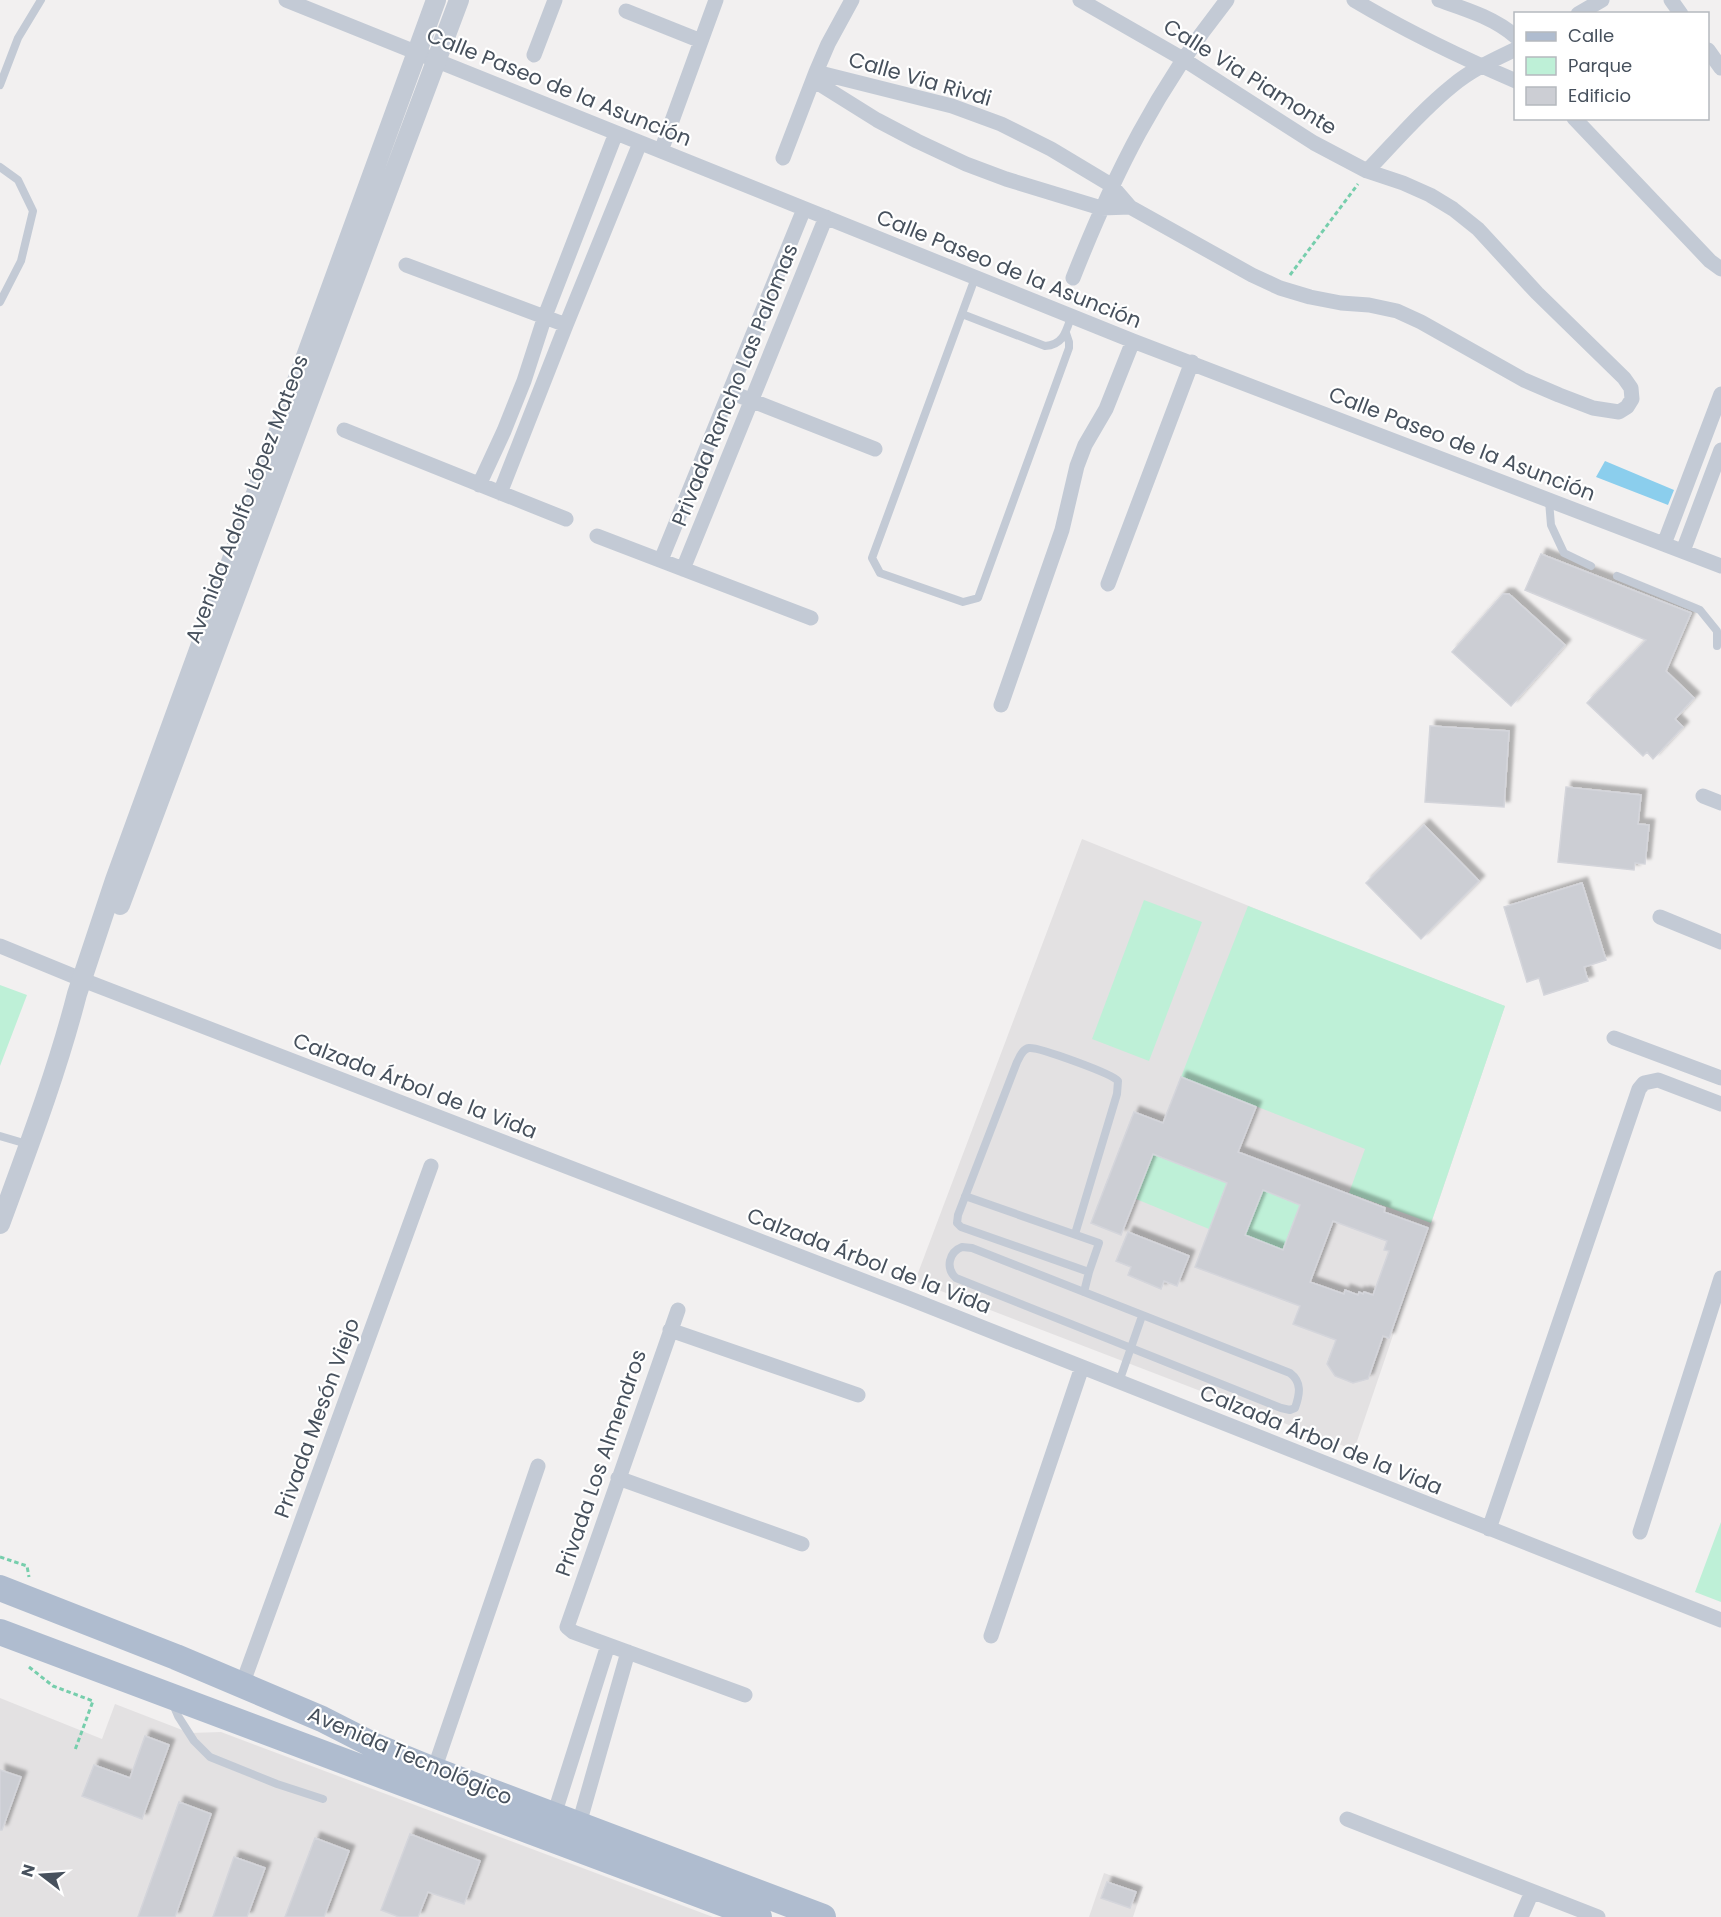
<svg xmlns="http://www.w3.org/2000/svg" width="1721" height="1917" viewBox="0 0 1721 1917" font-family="Poppins,sans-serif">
<defs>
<filter id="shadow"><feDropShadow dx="5.5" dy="-5.5" stdDeviation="1.5" flood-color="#0004"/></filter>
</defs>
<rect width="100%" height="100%" fill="#f2f0f0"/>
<!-- education -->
<path fill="#e3e1e2" d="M1082,839L1331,939L1505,1006L1354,1450L915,1281Z
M0,1698L102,1739L115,1704L190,1733L221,1732L713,1917H0Z
M1104,1873L1143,1887L1133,1917H1089Z"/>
<!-- green -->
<path fill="#bef0d7" d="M1144,900L1202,922L1149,1061L1092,1039Z
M1248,906L1505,1006L1431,1223L1349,1193L1365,1149L1181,1077Z
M0,985L27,995L0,1066Z
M1153,1154L1227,1183L1209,1229L1136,1199Z
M1263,1190L1300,1205L1283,1250L1245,1235Z
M1721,1522V1602L1695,1592Z"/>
<!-- water -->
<path fill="#8bceed" d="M1605,461L1674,490L1668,505L1596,477Z"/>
<!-- building -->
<path fill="#ccced4" stroke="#d4d5db" stroke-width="1.5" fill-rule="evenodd" filter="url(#shadow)" d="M1541,554L1691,613L1666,671L1694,698L1675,719L1683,727L1653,759L1647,752L1643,756L1587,703L1646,640L1525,590Z
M1503,594H1509L1565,645L1511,706L1452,652Z
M1430,726L1509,731L1504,807L1425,802Z
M1566,787L1641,795L1638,824L1649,825L1645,864L1635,863L1634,870L1558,862Z
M1424,825L1479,881L1421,939L1366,883Z
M1582,883L1606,960L1584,967L1588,981L1544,995L1539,978L1527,982L1504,907Z
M1181,1077L1256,1107L1238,1152L1385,1208L1384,1212L1428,1228L1389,1338L1383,1336L1368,1379L1353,1383L1335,1376L1327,1364L1336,1340L1293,1324L1300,1306L1195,1267L1227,1183L1153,1154L1121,1235L1091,1223L1134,1112L1163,1123ZM1263,1190L1300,1205L1283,1250L1245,1235ZM1333,1221L1387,1241L1384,1250L1389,1251L1373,1295L1364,1292L1363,1294L1359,1292L1358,1295L1345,1290L1344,1294L1310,1282Z
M1128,1232L1189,1256L1177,1286L1164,1281L1161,1289L1128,1275L1131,1267L1116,1261Z
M145,1736L169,1745L142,1819L82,1796L94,1765L130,1778Z
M0,1770L21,1777L2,1830H0Z
M179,1802L211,1814L187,1883L175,1917H138Z
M410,1834L480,1861L464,1904L428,1892L418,1917H399L381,1910Z
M315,1838L349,1851L324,1917H285Z
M234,1857L265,1868L247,1917H213Z
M1107,1882L1136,1892L1130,1908L1101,1898Z"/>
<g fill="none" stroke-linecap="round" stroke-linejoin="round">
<!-- path -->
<path stroke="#76ceac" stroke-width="3" stroke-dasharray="4.5 3" stroke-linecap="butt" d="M1290,275L1358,184
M0,1557L27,1566L29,1577
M29,1667L53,1686L93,1701L75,1750"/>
<!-- service -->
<path stroke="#c3cad5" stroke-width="8" d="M0,85L18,38L41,0
M0,167L18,180L33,211L21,261L0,302
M975,278L872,558L880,573L963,602L978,598L1069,348V342L1066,333
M962,314L1045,346C1063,345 1066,332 1071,317
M1549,501L1551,525L1564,553L1591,566
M1617,576L1700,610L1717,631V646
M0,1136L27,1144
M965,1196L1099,1243L1089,1272
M1075,1234L1117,1094L1118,1081C1113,1074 1039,1047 1029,1048C1022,1049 1020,1057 1017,1062L958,1215L957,1223L961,1227L1089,1272L1084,1292
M962,1247L972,1248L1290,1373C1302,1382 1300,1394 1295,1408L1290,1410L1281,1408L956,1278C945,1268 949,1252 962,1247Z
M1119,1382L1142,1316
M172,1702L178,1716L194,1741L210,1757L277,1784L323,1799"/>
<!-- minor -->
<path stroke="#c3cad5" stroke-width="15" d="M286,0L1133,341L1721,566
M1354,0C1406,31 1460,57 1516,81
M1439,0C1465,9 1495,18 1516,37
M1671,0L1681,14
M626,11L701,41
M1578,14L1602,0
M1708,50L1721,68
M534,55L555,0
M816,72L952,106L1001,124L1051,149L1111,185L1130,207L1252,275L1280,288L1310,297L1341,303L1369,305L1397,311L1421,322L1524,380L1559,395L1593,408L1619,412L1627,407L1632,399L1631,388L1624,378L1537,293L1478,229L1453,209L1430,195L1403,183L1367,171L1314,143L1183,59L1080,0
M813,80L877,120L917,141L966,164L1006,179L1101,208L1130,207
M1574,118L1710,261L1721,269
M661,151L716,0
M783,158L816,72L828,44L852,0
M1367,171C1395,142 1421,111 1452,86C1471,70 1493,60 1516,49
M406,265L566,325
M1073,278C1114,174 1157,88 1227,0
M730,392L875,449
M344,430L566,519
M479,485L504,431L524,381L545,316L616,133
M500,493L566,325L640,143
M597,536L811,618
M1664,544L1721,394
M1683,551L1721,450
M661,560L804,209
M683,569L826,217
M1108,584L1192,362
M1001,705L1062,530L1077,466L1085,445L1106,409L1133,341
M1703,796L1721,803
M1660,917L1721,942
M0,946L88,982L908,1298L1721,1620
M1614,1038L1721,1078
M678,1310L567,1627L573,1632L745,1695
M670,1330L858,1395
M618,1478L802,1544
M1489,1529L1639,1089L1644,1083L1658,1080L1721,1104
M1640,1532L1721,1278
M991,1636L1082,1367
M242,1685L431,1166
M434,1770L538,1466
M554,1815L608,1645
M1347,1819L1598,1917
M579,1824L628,1652
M1521,1917L1532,1892"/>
<!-- tertiary -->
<path stroke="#c3cad5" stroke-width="20" d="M120,905L459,0
M0,1224C28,1148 57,1072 77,994L115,880L436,0"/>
<!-- primary -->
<path stroke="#afbccf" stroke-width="26" d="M0,1588L176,1657L322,1719L375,1746L434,1770L823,1917
M0,1632L759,1917"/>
</g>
<g text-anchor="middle" stroke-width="4.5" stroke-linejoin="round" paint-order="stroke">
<!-- street labels -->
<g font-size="21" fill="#47515d" stroke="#fff">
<text transform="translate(1250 77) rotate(32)" y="7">Calle Via Piamonte</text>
<text transform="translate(920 79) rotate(16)" y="7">Calle Via Rivdi</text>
<text transform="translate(559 87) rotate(22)" y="7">Calle Paseo de la Asunción</text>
<text transform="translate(1009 269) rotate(22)" y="7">Calle Paseo de la Asunción</text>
<text transform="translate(735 385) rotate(-68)" y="7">Privada Rancho Las Palomas</text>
<text transform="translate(1462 444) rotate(21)" y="7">Calle Paseo de la Asunción</text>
<text transform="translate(247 499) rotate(-69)" y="7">Avenida Adolfo López Mateos</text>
<text transform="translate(415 1086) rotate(21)" y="7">Calzada Árbol de la Vida</text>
<text transform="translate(869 1261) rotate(21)" y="7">Calzada Árbol de la Vida</text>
<text transform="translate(317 1418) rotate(-70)" y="7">Privada Mesón Viejo</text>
<text transform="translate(1321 1440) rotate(22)" y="7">Calzada Árbol de la Vida</text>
<text transform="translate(601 1463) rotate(-71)" y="7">Privada Los Almendros</text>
<text transform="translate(410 1756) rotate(23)" y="7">Avenida Tecnológico</text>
</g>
</g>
<!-- legend -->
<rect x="1514" y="12" width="195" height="108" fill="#ffffff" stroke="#b5b9be" stroke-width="1.5"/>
<rect x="1526" y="32" width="30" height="9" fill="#afbccf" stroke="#b5b9be" stroke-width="1.5"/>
<text x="1568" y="42" font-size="18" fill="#47515d">Calle</text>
<rect x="1526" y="57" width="30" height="18" fill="#bef0d7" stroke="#b5b9be" stroke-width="1.5"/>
<text x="1568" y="72" font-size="18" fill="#47515d">Parque</text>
<rect x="1526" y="87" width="30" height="18" fill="#ccced4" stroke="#b5b9be" stroke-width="1.5"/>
<text x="1568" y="102" font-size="18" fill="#47515d">Edificio</text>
<!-- north arrow -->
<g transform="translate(42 1875) rotate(287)" stroke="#ffffff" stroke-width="4.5" paint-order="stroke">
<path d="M0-4.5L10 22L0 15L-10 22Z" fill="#47515d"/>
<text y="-9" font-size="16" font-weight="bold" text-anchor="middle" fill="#47515d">N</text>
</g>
</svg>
